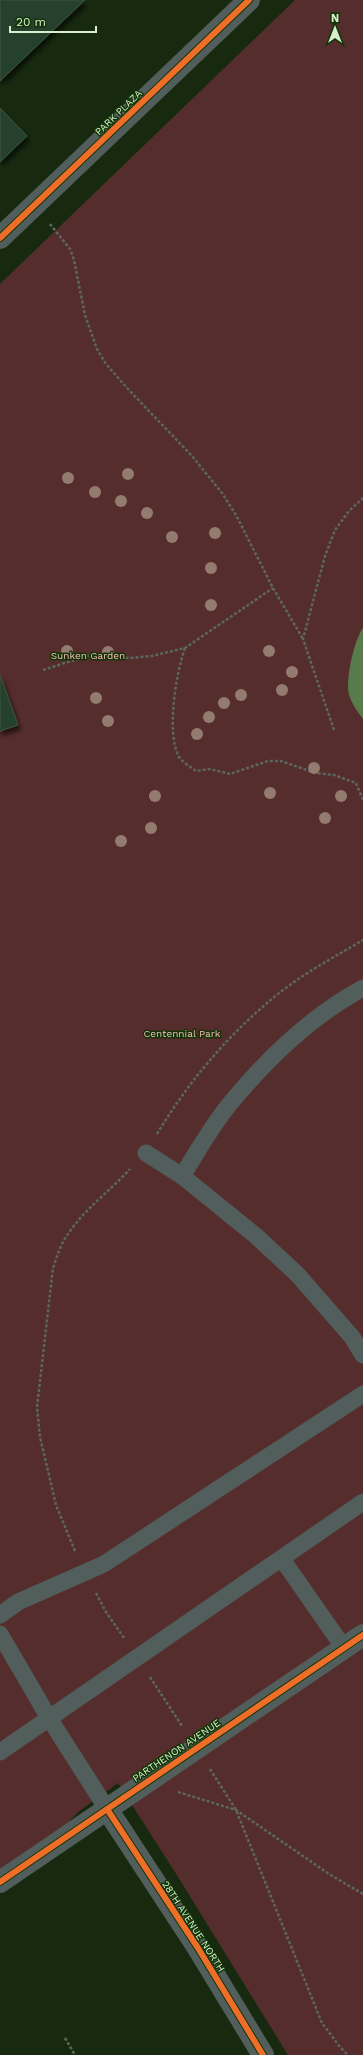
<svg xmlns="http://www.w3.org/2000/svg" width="363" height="2055" viewBox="0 0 363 2055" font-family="'Work Sans',sans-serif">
<defs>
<filter id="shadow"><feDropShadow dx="2.5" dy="4.5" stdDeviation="2" flood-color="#0009"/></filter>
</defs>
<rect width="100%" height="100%" fill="#172a10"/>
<!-- green -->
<path fill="#542d2c" d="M295,0H363V2055H288L178,1877L118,1783L78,1812L69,1822L0,1870V284Z"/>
<!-- water -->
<path fill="#577b4b" d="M363,628V719C357,711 352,704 349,695C345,680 354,640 363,628Z"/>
<!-- building -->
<path fill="#28412e" stroke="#3c5440" filter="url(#shadow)" d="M0,0H85L0,81Z
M0,108L27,136L0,162Z
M0,675L18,725L0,731Z"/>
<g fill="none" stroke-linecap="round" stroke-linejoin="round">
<!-- path -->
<path stroke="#5b675f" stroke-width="2.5" stroke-dasharray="3 2" stroke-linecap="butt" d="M50,224L70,249L74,260L85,315L97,349L106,364L128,389L192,456L222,493L236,515L273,588L303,639
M185,648C176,673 166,733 179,757C182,762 191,767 196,771L210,769L230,774L268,761H281L315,773L334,775L356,783L363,800
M43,670L90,655L130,658L152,656L185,648L273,588
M334,730L303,639L325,556L335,530L349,511L363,498
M157,1134C190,1079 232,1030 283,990C308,971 336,956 363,940
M75,1551L56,1505L40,1437L37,1407L53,1268C57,1257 60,1246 66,1237C83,1210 109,1192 130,1169
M96,1593L106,1612L124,1638
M150,1677L182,1726
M210,1769L236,1810L322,2023L340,2047L348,2055
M178,1792L236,1810L329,1874L363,1894
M65,2038L75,2055"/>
<!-- lane -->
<path stroke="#515e5b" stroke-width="17" d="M146,1153L182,1176L256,1236L297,1274L352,1337L363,1355
M182,1176C198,1151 213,1123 233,1100C269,1057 313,1015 363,988
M282,1559L344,1648
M0,1615L18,1602L104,1564L363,1394
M0,1634L49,1718L107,1809
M0,1752L363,1502"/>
<!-- street -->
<path stroke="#515e5b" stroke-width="22" d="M0,238L249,0
M107,1809L198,1948L263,2055
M0,1882L363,1635"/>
<defs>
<path id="cycleway" d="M0,238L249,0
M107,1809L198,1948L263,2055
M0,1882L363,1635"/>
</defs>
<!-- cycleway casing -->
<use href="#cycleway" stroke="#123406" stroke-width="8"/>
<!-- cycleway -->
<use href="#cycleway" stroke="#ee6e29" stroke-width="6"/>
</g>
<!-- trees -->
<g fill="#947b6f">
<circle cx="128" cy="474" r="6"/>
<circle cx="68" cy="478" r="6"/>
<circle cx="95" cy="492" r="6"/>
<circle cx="121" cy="501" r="6"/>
<circle cx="147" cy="513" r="6"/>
<circle cx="215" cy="533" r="6"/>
<circle cx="172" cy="537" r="6"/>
<circle cx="211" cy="568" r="6"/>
<circle cx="211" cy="605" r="6"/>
<circle cx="67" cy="651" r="6"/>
<circle cx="269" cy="651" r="6"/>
<circle cx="108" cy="652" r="6"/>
<circle cx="292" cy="672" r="6"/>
<circle cx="282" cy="690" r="6"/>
<circle cx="241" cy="695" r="6"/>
<circle cx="96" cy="698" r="6"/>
<circle cx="224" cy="703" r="6"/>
<circle cx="209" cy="717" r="6"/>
<circle cx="108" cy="721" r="6"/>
<circle cx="197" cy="734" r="6"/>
<circle cx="314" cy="768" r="6"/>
<circle cx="270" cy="793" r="6"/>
<circle cx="155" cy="796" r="6"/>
<circle cx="341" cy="796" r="6"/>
<circle cx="325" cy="818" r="6"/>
<circle cx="151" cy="828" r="6"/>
<circle cx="121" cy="841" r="6"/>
</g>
<g text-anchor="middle" stroke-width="3" stroke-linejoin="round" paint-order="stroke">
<!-- street labels -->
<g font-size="10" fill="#d6f0cf" stroke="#123406">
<text transform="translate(118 112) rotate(-44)" y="4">PARK PLAZA</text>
<text transform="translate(176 1750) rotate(-34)" y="4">PARTHENON AVENUE</text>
<text transform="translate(194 1926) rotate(57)" y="4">28TH AVENUE NORTH</text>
</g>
<!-- park labels -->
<g font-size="10" fill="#fabebd" stroke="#123406">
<text x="88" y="659">Sunken Garden</text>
<text x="182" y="1037">Centennial Park</text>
</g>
</g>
<!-- north arrow -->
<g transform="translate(335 28)" stroke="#123406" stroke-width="3" paint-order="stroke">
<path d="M0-3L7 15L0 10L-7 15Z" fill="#d6f0cf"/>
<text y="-6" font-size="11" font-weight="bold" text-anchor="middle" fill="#d6f0cf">N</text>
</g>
<!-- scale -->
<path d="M10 26v6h86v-6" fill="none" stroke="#d6f0cf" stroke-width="2"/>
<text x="16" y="26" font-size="12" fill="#d6f0cf" stroke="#123406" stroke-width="3" paint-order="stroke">20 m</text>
</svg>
